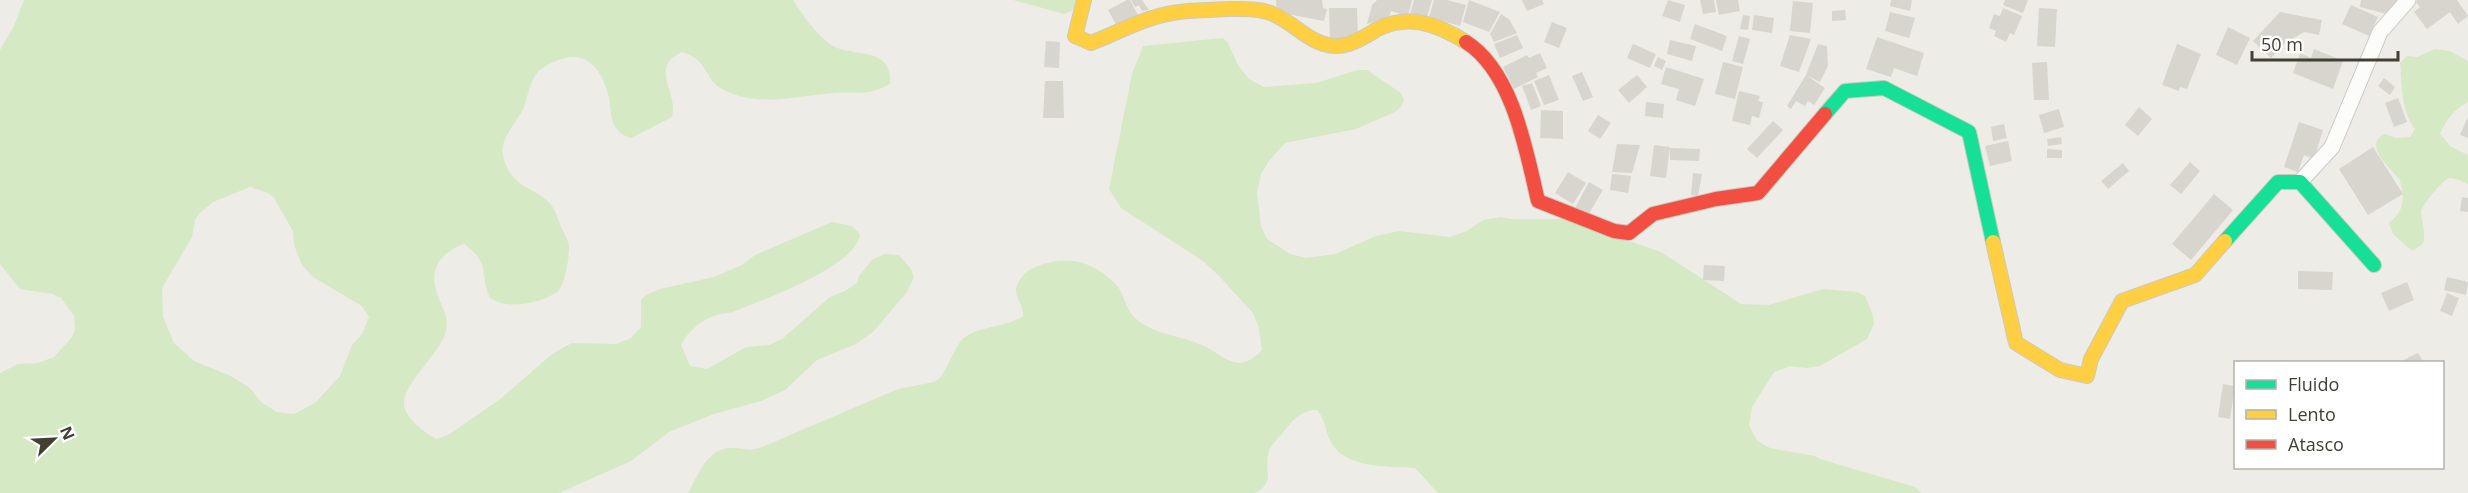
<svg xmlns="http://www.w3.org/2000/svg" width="2468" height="493" viewBox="0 0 2468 493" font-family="'Open Sans',sans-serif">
<rect width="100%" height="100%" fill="#eeece6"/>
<!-- green -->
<path fill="#d5e9c5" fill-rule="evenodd" d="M24,0H793C804,17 814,32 830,44C851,59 893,44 890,84C866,97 860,91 836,93C797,95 759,109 722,89C704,79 708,59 682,52C648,67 679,93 672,117L631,138C625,136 620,134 616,128C610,120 611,107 609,98C605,80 594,56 573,57C563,57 543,65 537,73C529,84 528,96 524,107C518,121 498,141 503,156C512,191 535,185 552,206C556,212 559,221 561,227C564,233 569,241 569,248C569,258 565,285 558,291C542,304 506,310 490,298C479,273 491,263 464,244C444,251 429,266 436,290C440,306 451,316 445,334C438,355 406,381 404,402C403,417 424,432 436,439L448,435L499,400L551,355L564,347L572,343L616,344L631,338L641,327V300L646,295L660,289L714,277L742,265L755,255L832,222L852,226L860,234C857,266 767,298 738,310C732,313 726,313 720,314C704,318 688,330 681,345L690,366L707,369L746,347L769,345L782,339L830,297L845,291L857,283L859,276L873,259L885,254L899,255L911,269L914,277L907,292L873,332L856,344L817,360L785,390L761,401L714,414L669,432L631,461L559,493H0V373L18,364L38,363L54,357L72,337L75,330L74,316L61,298L52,294L20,289L0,264V50L14,26ZM250,187L268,193L274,198L293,231L294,245L302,265L313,277L362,306L369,317L362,334L352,345L340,376L315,403L294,414L277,412L261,402L250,388L231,376L194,361L174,343L163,317L162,288L192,237L195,220L200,213L213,202Z
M1013,0H1081L1071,11L1064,14Z
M1223,38L1228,43L1238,65L1249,79L1264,87L1316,83L1358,70H1367L1401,93L1404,100L1401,107L1395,112L1356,129L1285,143L1269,161L1261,174L1257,192L1261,226L1267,239L1290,254L1306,258L1335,254L1376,236L1399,231L1450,237L1467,231L1483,220L1501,217L1511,219H1565L1661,252L1741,304L1769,305L1823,289L1857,292L1865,296L1873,316L1874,324L1867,339L1820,366L1806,368L1790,366L1774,372L1752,407L1749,425L1756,439L1762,444L1770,448L1815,456L1820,459L1915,487L1921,493H1438L1415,468C1390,466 1347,469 1332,444C1325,433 1326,420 1317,410C1299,410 1291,423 1280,436C1276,441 1271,445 1269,451C1263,470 1277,481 1255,493H688C698,475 708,446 733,448C746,448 748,452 762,447L898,389L934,382L940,378C948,368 956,343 965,337C983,325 1006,328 1023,316C1024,305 1016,300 1016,290C1016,282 1025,272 1031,269C1056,257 1082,257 1104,274C1110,279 1116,283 1120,290C1125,299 1127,311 1135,318C1155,336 1183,335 1206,347C1217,352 1226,362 1239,363C1247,363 1257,356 1262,350L1259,328L1253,313L1219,276L1203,261L1121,208L1109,189L1132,74L1143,46Z
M2435,49L2450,51L2468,61V102C2454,109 2446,120 2440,134L2450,146L2468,155V184C2463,182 2455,178 2450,178C2444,178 2421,206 2421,212C2422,225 2426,229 2423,244L2412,251L2393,234L2389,223C2402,212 2405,203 2401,186C2401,184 2400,180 2398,178C2390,168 2362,144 2385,134L2396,138L2410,137L2415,129C2401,111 2402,84 2400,63L2407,56L2417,57Z"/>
<!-- building -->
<path fill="#d7d5ce" d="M1127,0H1130L1140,19L1119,30L1108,10Z
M1131,0H1142L1149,10L1142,11L1139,5L1135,7Z
M1276,0H1322L1323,8L1327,9L1324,21L1277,12Z
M1377,0H1412L1408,16L1391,11L1389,18L1367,24L1372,5Z
M1414,0H1432L1427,17L1410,14Z
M1434,0H1447L1466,5L1460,26L1429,17Z
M1469,0L1500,12L1489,32L1463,22Z
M1522,0H1542L1544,4L1527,11Z
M1668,0L1685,5L1680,22L1662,16Z
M1700,0H1714L1716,12L1703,14Z
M1716,0H1738L1740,11L1719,15Z
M1891,0H1912L1910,11L1890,6Z
M2005,0H2028L2023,13L2003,5Z
M2361,0H2400L2391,15L2360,7Z
M2418,0H2457L2468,16L2458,24L2450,12L2427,29L2414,12L2420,7L2416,2Z
M1793,1L1813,3L1810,33L1790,31Z
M2351,5L2378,17L2369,36L2342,24Z
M1329,8H1357L1358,38L1330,39Z
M2003,8L2022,16L2014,35L2010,33L2006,42L1994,36L1996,31L1989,28L1994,14L2000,16Z
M2039,8L2057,9L2055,47L2037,46Z
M1845,10L1846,20L1832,21V11Z
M1890,12L1915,18L1909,38L1885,31Z
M2280,12L2322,20L2319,35L2304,32L2285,43L2271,58L2253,41Z
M1501,14L1509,19L1517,33L1494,42L1490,34Z
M1743,15L1750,16L1748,30L1740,29Z
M1754,15L1774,18L1772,33L1752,30Z
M1552,22L1567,28L1559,48L1544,42Z
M1695,24L1727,36L1722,51L1690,39Z
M2228,27L2250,38L2237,65L2216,55Z
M1517,35L1523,48L1500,58L1494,44Z
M1790,35L1811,39L1799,72L1780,66Z
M1739,36L1750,39L1743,64L1732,61Z
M1877,37L1924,53L1917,76L1894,68L1891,77L1866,69Z
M1670,40L1696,46L1692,61L1667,54Z
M1046,41L1060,42L1059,68L1044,67Z
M1633,44L1656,54L1650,68L1627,58Z
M1818,44L1827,46L1828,66L1820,82L1806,75Z
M2177,44L2201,54L2187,89L2180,87L2179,91L2162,85Z
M2314,49L2343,61L2333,89L2293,73L2300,53L2311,58Z
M1540,53L1547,68L1536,73L1538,77L1514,89L1503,67L1527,55L1529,58Z
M1658,57L1666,61L1662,70L1654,66Z
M1723,62L1743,67L1735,99L1715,94Z
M2047,62L2049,100H2034L2032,63Z
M1666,67L1704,79L1695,106L1676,100L1679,89L1661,84Z
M1582,72L1593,97L1583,101L1572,76Z
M1549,75L1559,100L1544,105L1534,81Z
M1637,75L1647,87L1629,103L1618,90Z
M1806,75L1825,88L1814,105L1808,101L1805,106L1796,101L1791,109L1787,106Z
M2384,78L2395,87L2390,95L2378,86Z
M1045,81H1063L1064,118H1043Z
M1532,83L1541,106L1531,110L1522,86Z
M1739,91L1760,96L1758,101L1763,102L1759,118L1752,116L1750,125L1732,121Z
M2398,98L2407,122L2394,127L2385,103Z
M1646,102L1664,104L1663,118L1645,116Z
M2139,107L2152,119L2138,136L2125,125Z
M2059,109L2064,127L2044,133L2039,115Z
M1541,110L1563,111V139L1540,138Z
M1598,115L1611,123L1600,139L1588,131Z
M2468,117V138L2460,135Z
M1773,121L1783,130L1757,158L1747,149Z
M2299,122L2323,130L2314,159L2304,155L2298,172L2284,167Z
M2004,124L2007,138L1993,141L1991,127Z
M2061,137L2062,144L2048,146L2047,139Z
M2008,141L2012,161L1990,166L1985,146Z
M1617,144L1640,145L1632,173L1612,172Z
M1654,145L1670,147L1666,178L1650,176Z
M2373,147L2403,194L2368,215L2339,169Z
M1670,148L1700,149L1699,161L1670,160Z
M2047,149L2062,150V158H2047Z
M2190,162L2200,171L2181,194L2170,185Z
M2123,163L2129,171L2108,189L2101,181Z
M1568,172L1586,183L1573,204L1555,193Z
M1693,173L1702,174L1698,196L1691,195Z
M1612,174L1631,176L1628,193L1610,190Z
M1589,182L1603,190L1588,215L1575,208Z
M2214,194L2233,210L2191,260L2172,244Z
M2462,197L2468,198V212L2460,211Z
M1704,265L1725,266L1724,281L1703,280Z
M2298,271L2333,272L2332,290L2298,289Z
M2447,277L2468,282L2466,295L2444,290Z
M2407,282L2414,300L2389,311L2381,293Z
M2447,293L2459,298L2452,316L2440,311Z
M2418,353L2423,362H2399Z
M2223,384L2235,386L2230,419L2218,417Z"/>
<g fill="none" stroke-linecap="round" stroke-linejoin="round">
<defs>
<path id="street" d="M2300,182L2332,147L2380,32L2408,0"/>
<path id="fast" d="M1825,114L1845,91L1884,88L1969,132L1993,242
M2225,241L2278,182H2300L2374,265"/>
<path id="slow" d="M1084,0L1075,36L1091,43C1114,34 1136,22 1159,16C1181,10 1205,10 1228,9C1242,9 1259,8 1273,14C1295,23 1312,47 1338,46C1352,45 1364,37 1376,30C1408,13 1437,24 1466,42
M1993,242L2016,343L2060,370L2087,376L2091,359L2122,301L2195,275L2225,241"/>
<path id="jam" d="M1466,42C1513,72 1526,150 1538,201L1614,231L1629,233L1653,214L1716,199L1758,193L1825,114"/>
</defs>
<!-- street casing -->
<use href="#street" stroke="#cccac3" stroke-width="17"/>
<!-- fast casing -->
<use href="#fast" stroke="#cdcabd" stroke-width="16"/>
<!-- slow casing -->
<use href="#slow" stroke="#cdcabd" stroke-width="16"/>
<!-- jam casing -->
<use href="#jam" stroke="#cdcabd" stroke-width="16"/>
<!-- street -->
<use href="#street" stroke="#fcfcfb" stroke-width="15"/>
<!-- fast -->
<use href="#fast" stroke="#16e098" stroke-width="14"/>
<!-- slow -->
<use href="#slow" stroke="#ffcf43" stroke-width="14"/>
<!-- jam -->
<use href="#jam" stroke="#f24e42" stroke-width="14"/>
</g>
<!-- legend -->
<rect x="2234" y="361" width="210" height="108" fill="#ffffff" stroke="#b3b2ad" stroke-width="1.5"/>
<rect x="2246" y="380" width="30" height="9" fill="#16e098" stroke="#b3b2ad" stroke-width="1.5"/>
<text x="2288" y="391" font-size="18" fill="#423f33">Fluido</text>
<rect x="2246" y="410" width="30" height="9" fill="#ffcf43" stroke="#b3b2ad" stroke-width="1.5"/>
<text x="2288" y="421" font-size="18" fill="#423f33">Lento</text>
<rect x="2246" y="440" width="30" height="9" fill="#f24e42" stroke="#b3b2ad" stroke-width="1.5"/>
<text x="2288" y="451" font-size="18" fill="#423f33">Atasco</text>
<!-- north arrow -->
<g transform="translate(54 439) rotate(66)" stroke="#ffffff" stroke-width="4.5" paint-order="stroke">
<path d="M0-4.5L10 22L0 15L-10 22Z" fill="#423f33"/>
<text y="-9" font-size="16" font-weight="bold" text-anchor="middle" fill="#423f33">N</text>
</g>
<!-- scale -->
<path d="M2252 51v9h146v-9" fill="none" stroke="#423f33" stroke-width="3"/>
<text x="2261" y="51" font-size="18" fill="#423f33" stroke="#ffffff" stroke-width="4.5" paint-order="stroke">50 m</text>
</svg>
